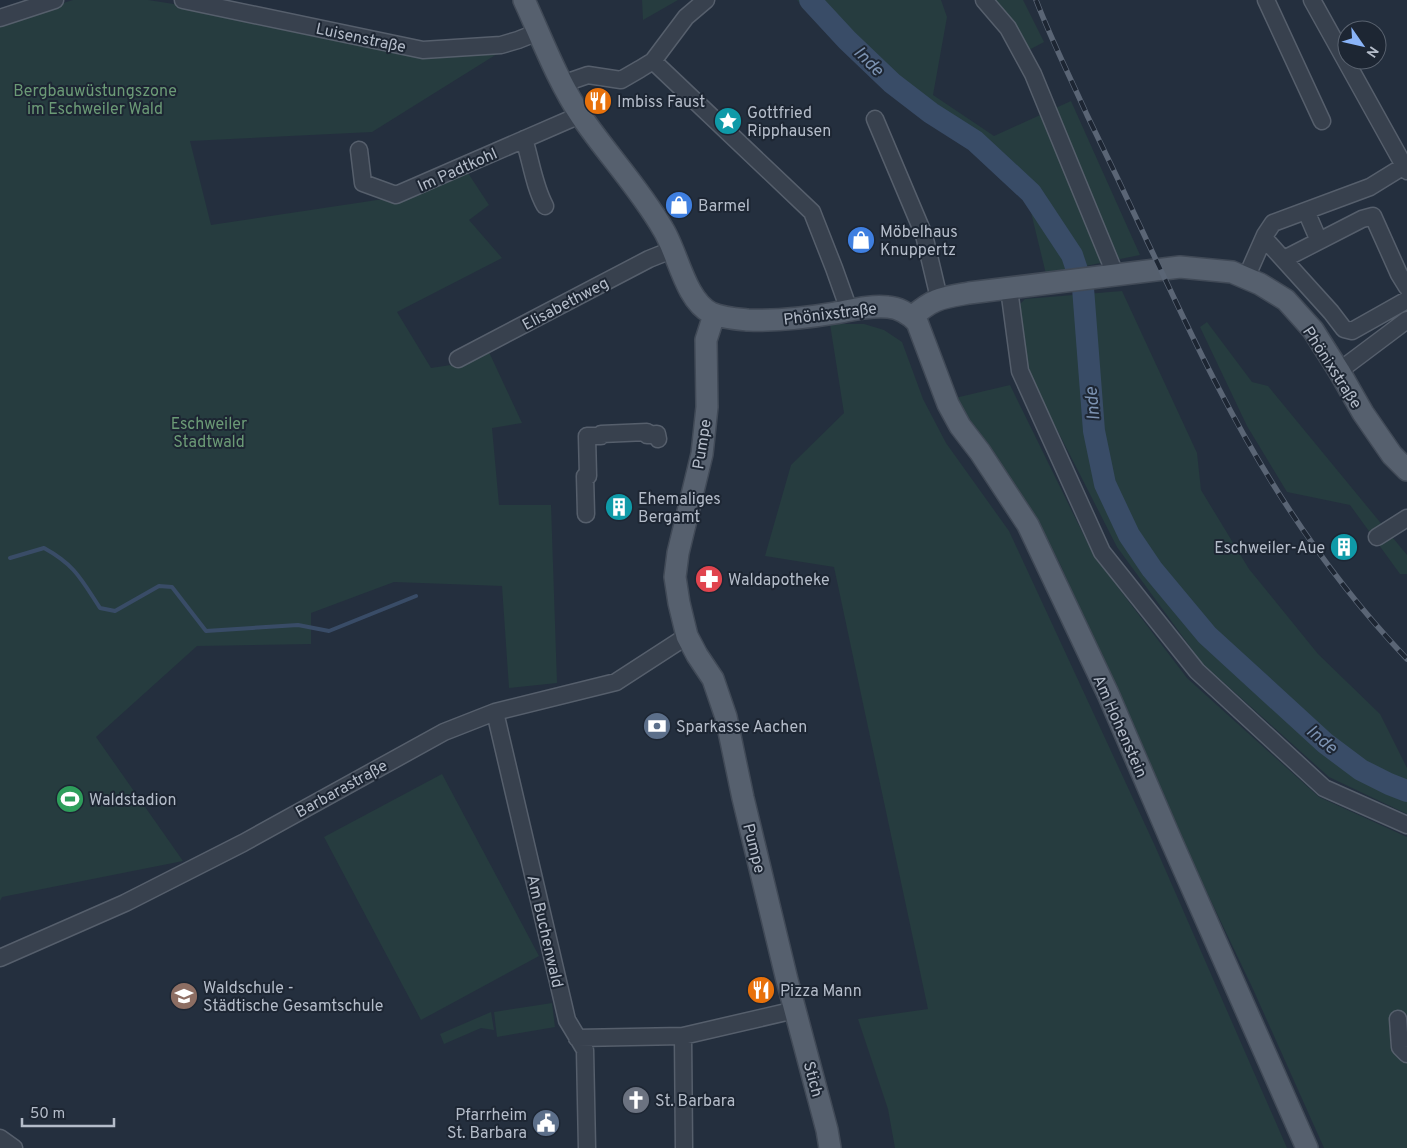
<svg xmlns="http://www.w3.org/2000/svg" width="1407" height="1148" viewBox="0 0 1407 1148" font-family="Overpass,sans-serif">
<rect width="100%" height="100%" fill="#242f3e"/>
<!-- green -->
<path fill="#263c3f" d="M73,0H148L206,9L353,42L505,49L372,132L190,141L211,225L397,197L466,170L489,205L469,220L502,258L397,312L431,368L464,363L488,350L522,423L492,428L499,505H551L557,683L509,688L502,586L394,582L311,613V644L197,646L96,737L183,861L2,897L0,901V23Z
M642,0H678L643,20Z
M797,0H941L947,17L933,95L994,136L1071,101L1140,255L1046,274L1027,196L974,148L887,89L840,47Z
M994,0H1023L1044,42L1027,51Z
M1122,291L1197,453L1201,490L1249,569L1318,654L1380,714L1407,768V814L1329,777L1202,663L1117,547L1027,371L1018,306L1025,299Z
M1207,322L1252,382L1268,386L1407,555V574H1400L1350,505L1287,492L1247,426L1200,327Z
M830,324H864L884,330L902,342L923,399L946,443L1009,531L1155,846L1287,1148H895L888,1109L858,1019L928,1009L834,567L765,556L791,465L844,413Z
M1010,385L1094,556L1187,678L1319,797L1407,837V1148H1324L1253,989L1179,834L1117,698L1061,566L1036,518L968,423L955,398Z
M442,774L539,956L421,1020L324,837Z
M552,1003L555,1027L497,1037L494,1012Z
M491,1012L494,1030L481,1028L444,1044L440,1034Z"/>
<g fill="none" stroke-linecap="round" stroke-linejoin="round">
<!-- stream -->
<path stroke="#394c67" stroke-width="4" d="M10,558L44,548C75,565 81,579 100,608L115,611L159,586L172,587L206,631L298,625L329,631L416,596"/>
<!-- river -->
<path stroke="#394c67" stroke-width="22" d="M810,0L847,40L892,83L931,113L975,141L1031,193L1072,255L1083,288L1094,431L1105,484L1129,535L1152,569L1207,635L1325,743L1361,770L1389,784L1407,791"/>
<defs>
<path id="minor" d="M183,0L423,50L501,45L518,40L538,32
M984,0L1008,28L1033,74L1116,276
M1266,0L1322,121
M1312,0L1407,171
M0,18L55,0
M653,61L812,212L834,268L849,310
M562,84L588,75L621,80L640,69L653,61L686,17L706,0
M875,119L924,235L939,298
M524,139C531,161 534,186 545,206
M359,150L363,183L396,195L580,115
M1306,211L1319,241
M1264,238L1331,312L1344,329L1352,331L1407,300
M1284,259L1362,219L1373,216L1399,274L1407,287
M1246,278L1265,235L1273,223L1370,187L1404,166
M1009,289L1020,371L1102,552L1197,671L1324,788L1407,825
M458,359L649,259L674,249
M1339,371L1407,320
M586,514L585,476H588L587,436H601V434L647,432V435L657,434L658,439
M1377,537L1407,518
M495,712L567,1020L585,1050L587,1148
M0,958L125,903L243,843L444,732L495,712L616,682L687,636
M1398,1019L1400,1047L1407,1054
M683,1036L684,1148
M577,1038L683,1036L795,1010
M0,1138L14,1148"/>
<path id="major" d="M524,0C542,39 557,80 581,116C607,154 640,189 663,229C678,253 685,300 711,313C722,318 737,319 748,320C778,321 806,318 835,313C852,310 870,305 888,307C900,308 909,314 917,322L948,404L960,426L980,452L1028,525L1108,694L1170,838L1307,1148
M714,315L706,340L707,407L702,454L678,553L675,577L679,603L687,636L697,655L713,679L726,717L743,798L787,980L827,1130L830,1148
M912,317C934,298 941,298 969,293L1180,267L1232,272L1260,284L1286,300L1313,330L1339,371L1363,413L1392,455L1407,470"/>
</defs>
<!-- minor casing -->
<use href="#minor" stroke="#565f6c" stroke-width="19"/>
<!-- major casing -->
<use href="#major" stroke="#414a57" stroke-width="24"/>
<!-- minor -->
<use href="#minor" stroke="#38414e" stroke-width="16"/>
<!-- major -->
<use href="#major" stroke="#56606e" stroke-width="21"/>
<defs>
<path id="rail" d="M1036,0C1051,39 1070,77 1087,115C1108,158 1128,200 1148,243C1171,291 1193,340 1218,387C1269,486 1330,578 1407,659"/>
</defs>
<!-- rail casing -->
<use href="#rail" stroke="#5a6575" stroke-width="5.5"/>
<!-- rail -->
<use href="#rail" stroke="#1d2633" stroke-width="4" stroke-dasharray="11" stroke-linecap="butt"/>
</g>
<!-- icons -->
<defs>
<symbol id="restaurant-disc" viewBox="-11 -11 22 22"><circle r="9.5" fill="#e8710a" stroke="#1d2633"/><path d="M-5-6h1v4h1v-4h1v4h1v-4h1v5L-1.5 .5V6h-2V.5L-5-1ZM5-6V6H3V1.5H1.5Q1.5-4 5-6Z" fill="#fff"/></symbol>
<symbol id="sight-disc" viewBox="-11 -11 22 22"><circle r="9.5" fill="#0f9aa8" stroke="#1d2633"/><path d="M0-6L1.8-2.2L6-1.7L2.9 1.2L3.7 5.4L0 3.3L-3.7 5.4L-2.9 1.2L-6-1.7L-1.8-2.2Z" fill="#fff"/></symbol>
<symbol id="shop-disc" viewBox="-11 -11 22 22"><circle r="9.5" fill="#3f7fe0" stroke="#1d2633"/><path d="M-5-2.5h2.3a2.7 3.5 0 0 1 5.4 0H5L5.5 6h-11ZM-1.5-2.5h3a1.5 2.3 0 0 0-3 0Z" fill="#fff"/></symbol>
<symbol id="building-disc" viewBox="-11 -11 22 22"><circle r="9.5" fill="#0f9aa8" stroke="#1d2633"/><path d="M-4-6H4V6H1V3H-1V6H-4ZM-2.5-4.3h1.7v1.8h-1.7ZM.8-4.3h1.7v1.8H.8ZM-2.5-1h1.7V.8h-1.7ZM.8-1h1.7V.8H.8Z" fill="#fff"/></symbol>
<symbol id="pharmacy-disc" viewBox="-11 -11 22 22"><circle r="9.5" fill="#e0444e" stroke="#1d2633"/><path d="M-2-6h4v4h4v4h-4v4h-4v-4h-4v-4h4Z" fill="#fff"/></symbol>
<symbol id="bank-disc" viewBox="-11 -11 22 22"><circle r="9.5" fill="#5c6f8a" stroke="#1d2633"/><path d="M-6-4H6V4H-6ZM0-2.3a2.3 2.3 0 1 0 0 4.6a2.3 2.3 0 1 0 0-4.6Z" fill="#fff"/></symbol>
<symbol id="stadium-disc" viewBox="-11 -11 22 22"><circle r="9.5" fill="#2e9e5b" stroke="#1d2633"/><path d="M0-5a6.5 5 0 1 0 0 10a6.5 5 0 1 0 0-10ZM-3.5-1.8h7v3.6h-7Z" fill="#fff"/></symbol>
<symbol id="school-disc" viewBox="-11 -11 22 22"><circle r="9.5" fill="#8d6e63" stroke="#1d2633"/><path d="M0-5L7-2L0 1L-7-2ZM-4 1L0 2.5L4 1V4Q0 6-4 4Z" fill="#fff"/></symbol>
<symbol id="church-disc" viewBox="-11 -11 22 22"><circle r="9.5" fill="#6b7280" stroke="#1d2633"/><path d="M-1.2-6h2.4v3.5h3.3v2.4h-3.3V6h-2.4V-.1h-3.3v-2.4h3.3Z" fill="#fff"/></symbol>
<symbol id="civic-disc" viewBox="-11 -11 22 22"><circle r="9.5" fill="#5c6f8a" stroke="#1d2633"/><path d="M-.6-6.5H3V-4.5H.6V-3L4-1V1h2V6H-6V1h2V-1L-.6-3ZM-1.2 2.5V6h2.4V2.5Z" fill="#fff"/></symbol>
</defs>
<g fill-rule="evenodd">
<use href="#restaurant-disc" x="582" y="85" width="32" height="32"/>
<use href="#sight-disc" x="712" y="105" width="32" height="32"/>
<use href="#shop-disc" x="663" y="189" width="32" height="32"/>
<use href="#shop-disc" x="845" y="224" width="32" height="32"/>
<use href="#building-disc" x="603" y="491" width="32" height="32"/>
<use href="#building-disc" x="1328" y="531" width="32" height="32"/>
<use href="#pharmacy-disc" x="693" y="563" width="32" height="32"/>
<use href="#bank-disc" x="641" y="710" width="32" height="32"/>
<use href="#stadium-disc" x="54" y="783" width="32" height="32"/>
<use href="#restaurant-disc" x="745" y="974" width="32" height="32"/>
<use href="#school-disc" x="168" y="980" width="32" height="32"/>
<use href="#church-disc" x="620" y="1084" width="32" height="32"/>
<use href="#civic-disc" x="530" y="1107" width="32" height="32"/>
</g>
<g text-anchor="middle" stroke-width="4" stroke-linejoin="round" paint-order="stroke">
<!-- street labels -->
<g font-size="16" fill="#b4bcc9" stroke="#1d2633">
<text transform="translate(361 37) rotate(12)" y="6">Luisenstraße</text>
<text transform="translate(457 169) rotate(-24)" y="6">Im Padtkohl</text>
<text transform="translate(565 303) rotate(-28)" y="6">Elisabethweg</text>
<text transform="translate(830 313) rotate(-7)" y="6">Phönixstraße</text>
<text transform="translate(1333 367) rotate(57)" y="6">Phönixstraße</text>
<text transform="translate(701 444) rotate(-81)" y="6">Pumpe</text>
<text transform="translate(1121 726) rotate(66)" y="6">Am Hohenstein</text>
<text transform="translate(341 788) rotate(-29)" y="6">Barbarastraße</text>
<text transform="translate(755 848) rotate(76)" y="6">Pumpe</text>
<text transform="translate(546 931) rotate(77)" y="6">Am Buchenwald</text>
<text transform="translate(814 1079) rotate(75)" y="6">Stich</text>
</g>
<!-- park labels -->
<g font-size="16" fill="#6b9a76" stroke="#1d2633">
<text x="95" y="96">Bergbauwüstungszone<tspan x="95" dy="18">im Eschweiler Wald</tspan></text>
<text x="209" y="429">Eschweiler<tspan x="209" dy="18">Stadtwald</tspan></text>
</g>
<!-- poi labels -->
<g font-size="16" fill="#b4bcc9" stroke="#1d2633" text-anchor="start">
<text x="617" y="107">Imbiss Faust</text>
<text x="747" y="118">Gottfried<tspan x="747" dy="18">Ripphausen</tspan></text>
<text x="698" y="211">Barmel</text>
<text x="880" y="237">Möbelhaus<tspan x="880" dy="18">Knuppertz</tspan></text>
<text x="638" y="504">Ehemaliges<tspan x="638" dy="18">Bergamt</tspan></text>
<text x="1325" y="553" text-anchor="end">Eschweiler-Aue</text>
<text x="728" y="585">Waldapotheke</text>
<text x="676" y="732">Sparkasse Aachen</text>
<text x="89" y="805">Waldstadion</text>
<text x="203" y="993">Waldschule -<tspan x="203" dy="18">Städtische Gesamtschule</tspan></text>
<text x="780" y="996">Pizza Mann</text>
<text x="655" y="1106">St. Barbara</text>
<text x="527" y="1120" text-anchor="end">Pfarrheim<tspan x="527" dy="18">St. Barbara</tspan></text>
</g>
<!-- water labels -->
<g font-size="18" font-style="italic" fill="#7c92b1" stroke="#1d2633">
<text transform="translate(869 61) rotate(45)" y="6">Inde</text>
<text transform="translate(1092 404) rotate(-95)" y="6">Inde</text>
<text transform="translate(1322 739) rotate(40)" y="6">Inde</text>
</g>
</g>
<!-- north arrow -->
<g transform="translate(1362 45) rotate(124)"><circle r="24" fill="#1d2633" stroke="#59626f"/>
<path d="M0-4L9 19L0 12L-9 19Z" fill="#8ab4f8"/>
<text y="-8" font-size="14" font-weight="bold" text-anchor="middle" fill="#b4bcc9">N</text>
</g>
<!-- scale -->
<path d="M22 1118v8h92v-8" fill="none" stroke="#b4bcc9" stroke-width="2.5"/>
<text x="30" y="1118" font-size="15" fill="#b4bcc9" stroke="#1d2633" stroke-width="4" paint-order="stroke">50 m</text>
</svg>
